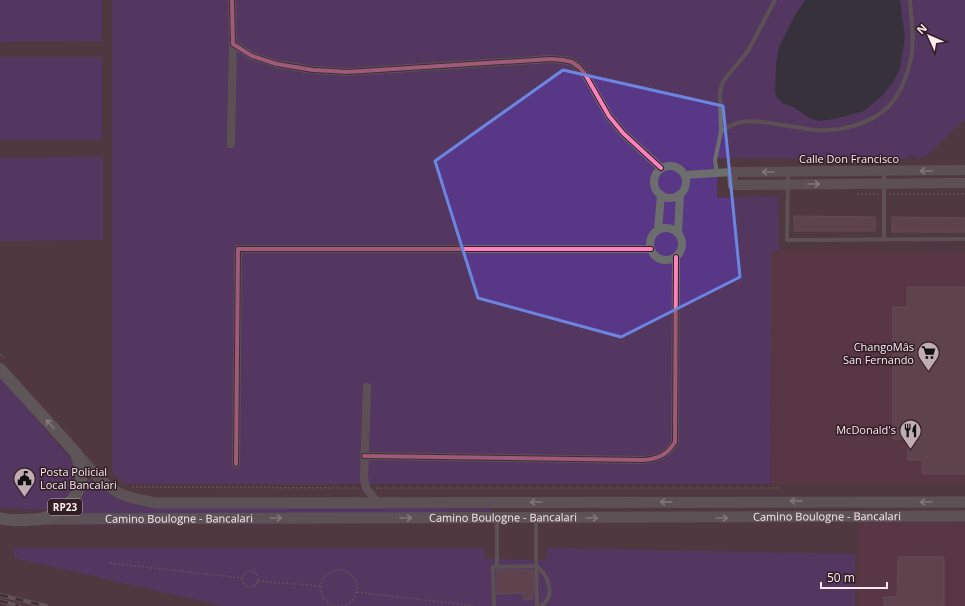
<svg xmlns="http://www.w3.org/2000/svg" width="965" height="606" viewBox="0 0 965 606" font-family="'Open Sans',sans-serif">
<rect width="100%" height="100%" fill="#503841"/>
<!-- built -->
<path fill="#643345" d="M771,251L965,252V484H770Z
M858,522H965V606H857Z"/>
<!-- green -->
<path fill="#583787" d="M0,0H102V41L0,42Z
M112,0H965V119L926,156L919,159L910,155L907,159L717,158V198L778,196L779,251L771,252L770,484H124L112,471Z
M0,57H102V140H0Z
M103,157V240L0,241V158Z
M0,377L69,457C77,474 77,491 60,503C57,505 53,508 49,509C39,511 12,508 0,508Z
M88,478L110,495L125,502L138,505L181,508L441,507L450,509H488L493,511V513L67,514Z
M14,548H484L485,559L546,560L548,548L855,554V606H223L15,558Z"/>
<!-- water -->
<path fill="#1a2833" d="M805,0H900L905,37L900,69L893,82L883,95L864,111L834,119L819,121L811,119L793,107L784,104L778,99L775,93L776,63L779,47L794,17Z"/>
<!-- building -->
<path fill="#715159" stroke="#796468" d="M794,216L875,217V231H794Z
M892,217L965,218V232H892Z
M907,287H965V474H922V460H908V439H893V307H907Z
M898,557H944V606H884V597H897Z
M497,570H533V599L524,600V593L497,594Z"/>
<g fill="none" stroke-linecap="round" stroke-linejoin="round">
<!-- path -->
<path stroke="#726e70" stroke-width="1.5" stroke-dasharray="2 2" stroke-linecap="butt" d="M857,194H878
M889,194H965
M0,354L5,359
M132,487L358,488
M376,488H778
M110,563L243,578
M321 588a18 18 0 1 1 36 0a18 18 0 1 1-36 0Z
M242 579a8 8 0 1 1 16 0a8 8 0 1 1-16 0Z
M258,581L321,586
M357,592L475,606"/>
<!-- service -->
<path stroke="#6c6e6d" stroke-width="4" d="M721,132C740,117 754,121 776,124C789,126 802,128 815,130C839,132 871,124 888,107C900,95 908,74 911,58C915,39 911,19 910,0
M884,171V240
M788,172L787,240L965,239
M717,173L715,160L721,132L720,92L722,84L727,76L748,51L775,0
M536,518V566C549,575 556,596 541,606
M497,567V518
M494,606L493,567L536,566L537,606"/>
<!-- minor -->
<path stroke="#6c6e6d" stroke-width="8" d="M232,0L233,44L252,56L277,64L313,70L333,71L347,72L551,59L563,60L572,62L579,67L585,74L609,116L623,133L661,168
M231,144L233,44
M654 182a16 16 0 1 1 32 0a16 16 0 1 1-32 0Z
M685,175L732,172
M650 244a16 16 0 1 1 32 0a16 16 0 1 1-32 0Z
M658,230L661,195
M678,233L680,194
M367,387L364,477L366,488L377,502
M364,456L643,460C658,459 667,455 675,442L676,257
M236,464L238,249H651"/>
<!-- tertiary -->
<path stroke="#6c6e6d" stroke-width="10" d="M965,170L732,172L733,185L965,183"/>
<!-- secondary -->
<g stroke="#6a7170" stroke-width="11">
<path d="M76,453C88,466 101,483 117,492C129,499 143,500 156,503L965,502"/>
<path id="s1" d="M44,519L965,516"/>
</g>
<!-- primary -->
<path stroke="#707876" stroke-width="12" d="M0,369L76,453C79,462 82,471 81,481C78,500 58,516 40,519C35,520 30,519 24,520C16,520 8,521 0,518"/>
<defs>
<path id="rail" d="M0,595L46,606
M0,601L19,606"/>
</defs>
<!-- rail casing -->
<use href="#rail" stroke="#7c7678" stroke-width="4"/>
<!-- rail -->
<use href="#rail" stroke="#321e25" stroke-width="2.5" stroke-dasharray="8" stroke-linecap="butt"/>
<defs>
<path id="cycleway" d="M232,0L233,44L252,56L277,64L313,70L333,71L347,72L551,59L563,60L572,62L579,67L585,74L609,116L623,133L661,168
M364,456L643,460C658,459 667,455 675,442L676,257
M236,464L238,249H651"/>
</defs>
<!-- cycleway casing -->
<use href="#cycleway" stroke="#321e25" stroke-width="6"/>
<!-- cycleway -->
<use href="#cycleway" stroke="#ff80c0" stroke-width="4"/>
</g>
<!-- one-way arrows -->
<defs><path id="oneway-shaft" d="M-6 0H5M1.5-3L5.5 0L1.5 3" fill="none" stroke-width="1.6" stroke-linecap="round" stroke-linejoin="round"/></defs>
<g stroke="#c2b8bb">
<use href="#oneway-shaft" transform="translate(926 171) rotate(180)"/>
<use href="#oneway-shaft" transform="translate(768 172) rotate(180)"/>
<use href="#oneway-shaft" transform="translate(814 184)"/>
</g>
<use stroke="#cbc2c5" href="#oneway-shaft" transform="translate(50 424) rotate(-132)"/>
<g stroke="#c2babc">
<use href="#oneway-shaft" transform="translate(796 501) rotate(180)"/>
<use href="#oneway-shaft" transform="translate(536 502) rotate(180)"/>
<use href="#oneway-shaft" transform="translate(666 502) rotate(180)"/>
<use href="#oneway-shaft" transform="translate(926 502) rotate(-180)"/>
<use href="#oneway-shaft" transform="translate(276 518)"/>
<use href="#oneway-shaft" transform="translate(406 518)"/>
<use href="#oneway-shaft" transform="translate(592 518)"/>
<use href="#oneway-shaft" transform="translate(722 518)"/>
</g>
<!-- marked area -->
<path d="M0 0H965V606H0ZM563,70L723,106L740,277L621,337L478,298L435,161Z" fill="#503841" fill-opacity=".55" fill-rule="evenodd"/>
<path fill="none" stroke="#6b85e0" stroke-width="3" stroke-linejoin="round" d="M563,70L723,106L740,277L621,337L478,298L435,161Z"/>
<!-- icons -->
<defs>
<symbol id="supermarket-pin" viewBox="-11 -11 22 30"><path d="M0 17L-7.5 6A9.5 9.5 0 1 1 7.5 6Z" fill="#c0acb2" stroke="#321e25"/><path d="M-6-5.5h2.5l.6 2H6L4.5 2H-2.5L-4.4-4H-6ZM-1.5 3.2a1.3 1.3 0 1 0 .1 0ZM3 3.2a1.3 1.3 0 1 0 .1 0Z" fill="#111"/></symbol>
<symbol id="restaurant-pin" viewBox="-11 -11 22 30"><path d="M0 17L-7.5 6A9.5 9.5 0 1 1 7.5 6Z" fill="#c0acb2" stroke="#321e25"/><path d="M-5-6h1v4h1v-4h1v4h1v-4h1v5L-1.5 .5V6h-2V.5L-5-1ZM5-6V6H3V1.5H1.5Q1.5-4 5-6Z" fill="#111"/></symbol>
<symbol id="civic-pin" viewBox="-11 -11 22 30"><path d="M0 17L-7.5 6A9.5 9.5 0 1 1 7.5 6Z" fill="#c0acb2" stroke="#321e25"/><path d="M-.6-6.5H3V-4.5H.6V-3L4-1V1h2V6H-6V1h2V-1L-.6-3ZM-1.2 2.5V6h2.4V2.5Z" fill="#111"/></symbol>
</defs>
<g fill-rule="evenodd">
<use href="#supermarket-pin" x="916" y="340" width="25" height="34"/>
<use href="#restaurant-pin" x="898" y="418" width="25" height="34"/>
<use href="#civic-pin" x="12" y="466" width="25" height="34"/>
</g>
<g text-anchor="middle" stroke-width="3" stroke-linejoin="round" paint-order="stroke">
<!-- shield labels -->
<rect fill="#321e25" stroke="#bfadb2" stroke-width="1" x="48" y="499" width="34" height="16" rx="3"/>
<g font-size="10" font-weight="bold" fill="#fceaef">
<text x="65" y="511">RP23</text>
</g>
<!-- street labels -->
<g font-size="11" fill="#fceaef" stroke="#321e25">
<text x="849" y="163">Calle Don Francisco</text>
<text dy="4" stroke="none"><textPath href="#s1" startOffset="135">Camino Boulogne - Bancalari</textPath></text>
<text dy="4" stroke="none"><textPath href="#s1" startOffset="459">Camino Boulogne - Bancalari</textPath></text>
<text dy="4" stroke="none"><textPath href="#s1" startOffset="783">Camino Boulogne - Bancalari</textPath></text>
</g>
<!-- poi labels -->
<g font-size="11" fill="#fceaef" stroke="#321e25" text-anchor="end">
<text x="914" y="351">ChangoMâs<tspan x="914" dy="13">San Fernando</tspan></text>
<text x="896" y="434">McDonald's</text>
<text x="40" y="476" text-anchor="start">Posta Policial<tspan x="40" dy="13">Local Bancalari</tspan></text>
</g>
</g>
<!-- north arrow -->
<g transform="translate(929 36) rotate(315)" stroke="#321e25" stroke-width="3" paint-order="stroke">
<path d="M0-3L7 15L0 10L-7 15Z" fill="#fceaef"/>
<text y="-6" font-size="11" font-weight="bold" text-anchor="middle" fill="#fceaef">N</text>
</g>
<!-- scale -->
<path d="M821 582v6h66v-6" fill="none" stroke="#fceaef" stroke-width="2"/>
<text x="827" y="582" font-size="12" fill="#fceaef" stroke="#321e25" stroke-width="3" paint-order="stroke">50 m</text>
</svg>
